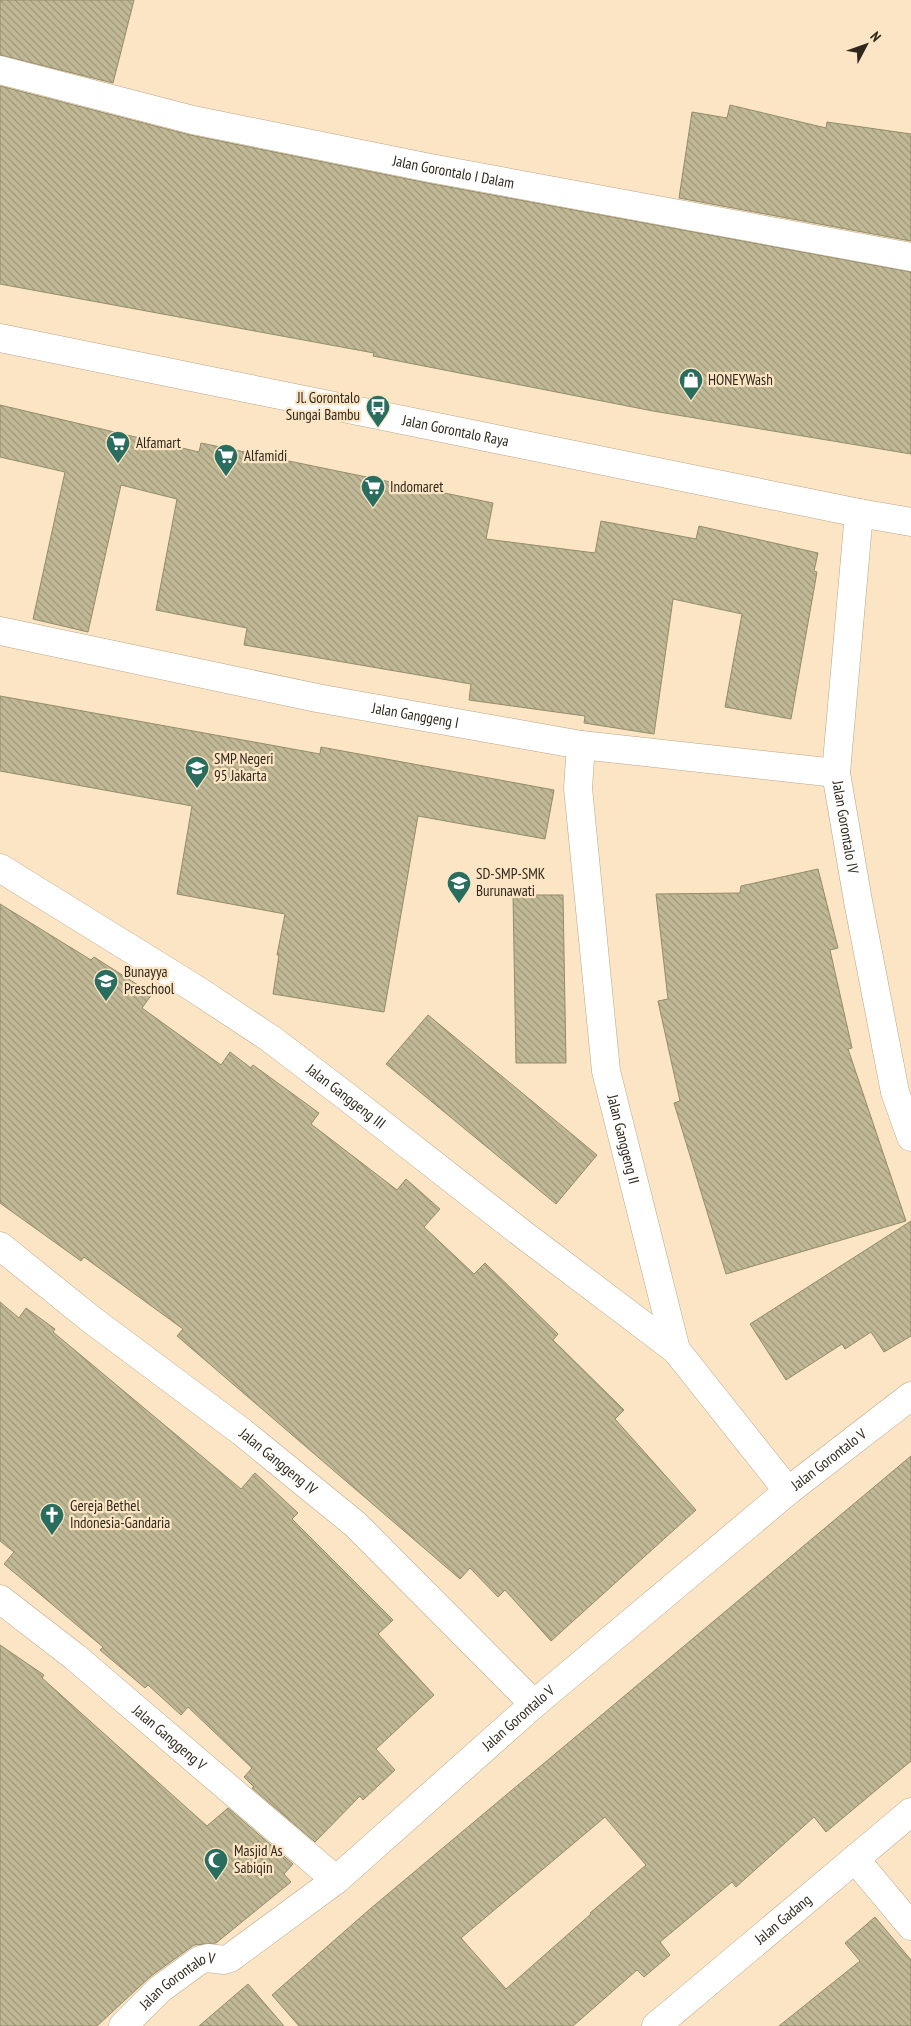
<svg xmlns="http://www.w3.org/2000/svg" width="911" height="2026" viewBox="0 0 911 2026" font-family="'PT Sans Narrow',sans-serif">
<defs>
<pattern id="building-back-hatch" width="6" height="6" patternUnits="userSpaceOnUse" patternTransform="scale(1.25)"><rect width="6" height="6" fill="#c1b996"/><path d="M-1 5l2 2M0 0l6 6M5-1l2 2" fill="none" stroke="#9d967a"/></pattern>
</defs>
<rect width="100%" height="100%" fill="#fbe5c5"/>
<!-- building -->
<path fill="url(#building-back-hatch)" stroke="#938c6a" fill-rule="evenodd" d="M0,0H134L113,83L0,55Z
M0,86L190,135L427,183L911,272V454L653,411L373,356L374,353L0,284Z
M730,105L826,128L827,122L911,134V241L679,198L692,112L727,118Z
M0,405L199,452L201,443L493,503L486,539L595,553L601,521L696,539L699,526L818,553L814,571L817,572L791,719L725,707L742,614L673,599L654,734L584,723L585,716L469,700L471,684L244,645L247,628L156,610L177,499L121,485L88,632L33,619L65,472L0,457Z
M0,696L320,754L321,747L554,790L545,839L418,816L384,1012L273,994L279,955H277L285,914L177,894L192,806L0,771Z
M818,869L838,948L830,950L852,1048L848,1049L906,1221L726,1274L674,1103L680,1101L658,1001L668,999L656,894L740,893L741,886Z
M513,895H563L566,1063H516Z
M0,904L91,960L94,957L152,994L142,1008L221,1065L230,1052L251,1068L253,1065L319,1113L311,1124L397,1190L406,1179L440,1209L424,1227L474,1274L485,1263L558,1334L553,1340L624,1410L615,1419L696,1510L551,1641L505,1590L498,1597L470,1568L460,1579L177,1336L183,1329L84,1257L81,1261L0,1203Z
M428,1015L597,1155L556,1204L386,1064Z
M911,1221V1336L884,1352L871,1332L845,1349L842,1344L786,1380L750,1324Z
M0,1302L19,1318L26,1308L55,1329L53,1332L241,1489L255,1473L298,1513L292,1519L393,1620L378,1634L434,1695L376,1749L395,1770L363,1800L360,1796L315,1842L252,1788L254,1787L244,1777L252,1768L188,1707L181,1715L148,1685L145,1688L100,1650L103,1647L4,1564L14,1552L0,1541Z
M911,1456V1761L826,1832L814,1817L736,1887L732,1882L660,1942L670,1955L644,1977L637,1970L573,2026H299L272,1995L370,1909ZM605,1817L646,1865L590,1913L591,1914L506,1989L461,1938Z
M0,1645L44,1675L42,1678L207,1826L228,1808L293,1864L284,1874L291,1882L216,1943L194,1945L151,1976L97,2026H0Z
M875,1917L911,1960V2026H779L860,1961L845,1943Z
M248,1984L284,2026H199Z"/>
<g fill="none" stroke-linecap="round" stroke-linejoin="round">
<defs>
<g id="street">
<path id="s1" d="M0,70L193,120L430,168L911,257"/>
<path id="s2" d="M859,513L836,773L858,901L895,1092L911,1137"/>
<path id="s3" d="M0,631L317,698L581,745L836,773"/>
<path id="s4" d="M581,745L578,788L606,1071L676,1350L788,1491"/>
<path id="s5" d="M0,868L194,988L271,1039L351,1100L520,1232L676,1350"/>
<path id="s6" d="M0,1246L92,1320L242,1432L355,1524L534,1704"/>
<path id="s7" d="M0,1599L75,1657L336,1880"/>
<path id="s8" d="M123,2026L160,1989L200,1960L208,1958L224,1960L230,1958L336,1880L534,1704L788,1491L911,1396"/>
<path id="s9" d="M656,2026L855,1859"/>
</g>
<g id="secondary">
<path id="s10" d="M0,338L859,513L911,522"/>
<path d="M911,1812L855,1859L911,1926"/>
</g>
</defs>
<!-- street casing -->
<use href="#street" stroke="#baa587" stroke-width="29"/>
<!-- secondary casing -->
<use href="#secondary" stroke="#baa587" stroke-width="29"/>
<!-- street -->
<use href="#street" stroke="#fff" stroke-width="28"/>
<!-- secondary -->
<use href="#secondary" stroke="#fff" stroke-width="28"/>
</g>
<!-- icons -->
<defs>
<symbol id="shop-pin" viewBox="-11 -11 22 30"><path d="M0 17L-7.5 6A9.5 9.5 0 1 1 7.5 6Z" fill="#296d5f" stroke="#fbe5c5"/><path d="M-5-2.5h2.3a2.7 3.5 0 0 1 5.4 0H5L5.5 6h-11ZM-1.5-2.5h3a1.5 2.3 0 0 0-3 0Z" fill="#fff"/></symbol>
<symbol id="bus-pin" viewBox="-11 -11 22 30"><path d="M0 17L-7.5 6A9.5 9.5 0 1 1 7.5 6Z" fill="#296d5f" stroke="#fbe5c5"/><path d="M-5-6H5V4H4V6H2V4H-2V6H-4V4H-5ZM-3.5-4V0h7V-4ZM-3.5 1.2v1.5H-2V1.2ZM2 1.2v1.5H3.5V1.2Z" fill="#fff"/></symbol>
<symbol id="supermarket-pin" viewBox="-11 -11 22 30"><path d="M0 17L-7.5 6A9.5 9.5 0 1 1 7.5 6Z" fill="#296d5f" stroke="#fbe5c5"/><path d="M-6-5.5h2.5l.6 2H6L4.5 2H-2.5L-4.4-4H-6ZM-1.5 3.2a1.3 1.3 0 1 0 .1 0ZM3 3.2a1.3 1.3 0 1 0 .1 0Z" fill="#fff"/></symbol>
<symbol id="school-pin" viewBox="-11 -11 22 30"><path d="M0 17L-7.5 6A9.5 9.5 0 1 1 7.5 6Z" fill="#296d5f" stroke="#fbe5c5"/><path d="M0-5L7-2L0 1L-7-2ZM-4 1L0 2.5L4 1V4Q0 6-4 4Z" fill="#fff"/></symbol>
<symbol id="church-pin" viewBox="-11 -11 22 30"><path d="M0 17L-7.5 6A9.5 9.5 0 1 1 7.5 6Z" fill="#296d5f" stroke="#fbe5c5"/><path d="M-1.2-6h2.4v3.5h3.3v2.4h-3.3V6h-2.4V-.1h-3.3v-2.4h3.3Z" fill="#fff"/></symbol>
<symbol id="mosque-pin" viewBox="-11 -11 22 30"><path d="M0 17L-7.5 6A9.5 9.5 0 1 1 7.5 6Z" fill="#296d5f" stroke="#fbe5c5"/><path d="M3.5-4.9A6 6 0 1 0 3.5 4.9A5 5 0 1 1 3.5-4.9Z" fill="#fff"/></symbol>
</defs>
<g fill-rule="evenodd">
<use href="#shop-pin" x="677" y="366" width="28" height="38"/>
<use href="#bus-pin" x="364" y="393" width="28" height="38"/>
<use href="#supermarket-pin" x="104" y="429" width="28" height="38"/>
<use href="#supermarket-pin" x="212" y="442" width="28" height="38"/>
<use href="#supermarket-pin" x="359" y="473" width="28" height="38"/>
<use href="#school-pin" x="183" y="754" width="28" height="38"/>
<use href="#school-pin" x="445" y="869" width="28" height="38"/>
<use href="#school-pin" x="92" y="967" width="28" height="38"/>
<use href="#church-pin" x="38" y="1501" width="28" height="38"/>
<use href="#mosque-pin" x="202" y="1846" width="28" height="38"/>
</g>
<g text-anchor="middle" stroke-width="4.5" stroke-linejoin="round" paint-order="stroke">
<!-- street labels -->
<g font-size="15" fill="#2f271b" stroke="#fbe5c5">
<text dy="5" stroke="none"><textPath href="#s1" startOffset="465">Jalan Gorontalo I Dalam</textPath></text>
<text dy="5" stroke="none"><textPath href="#s10" startOffset="465">Jalan Gorontalo Raya</textPath></text>
<text dy="5" stroke="none"><textPath href="#s3" startOffset="424">Jalan Ganggeng I</textPath></text>
<text dy="5" stroke="none"><textPath href="#s2" startOffset="316">Jalan Gorontalo IV</textPath></text>
<text dy="5" stroke="none"><textPath href="#s5" startOffset="415">Jalan Ganggeng III</textPath></text>
<text dy="5" stroke="none"><textPath href="#s4" startOffset="398">Jalan Ganggeng II</textPath></text>
<text dy="5" stroke="none"><textPath href="#s8" startOffset="912">Jalan Gorontalo V</textPath></text>
<text dy="5" stroke="none"><textPath href="#s6" startOffset="352">Jalan Ganggeng IV</textPath></text>
<text dy="5" stroke="none"><textPath href="#s8" startOffset="508">Jalan Gorontalo V</textPath></text>
<text dy="5" stroke="none"><textPath href="#s7" startOffset="219">Jalan Ganggeng V</textPath></text>
<text dy="5" stroke="none"><textPath href="#s9" startOffset="166">Jalan Gadang</textPath></text>
<text dy="5" stroke="none"><textPath href="#s8" startOffset="72">Jalan Gorontalo V</textPath></text>
</g>
<!-- poi labels -->
<g font-size="15" fill="#2f271b" stroke="#fbe5c5" text-anchor="start">
<text x="708" y="385">HONEYWash</text>
<text x="360" y="403" text-anchor="end">Jl. Gorontalo<tspan x="360" dy="17">Sungai Bambu</tspan></text>
<text x="136" y="448">Alfamart</text>
<text x="244" y="461">Alfamidi</text>
<text x="390" y="492">Indomaret</text>
<text x="214" y="764">SMP Negeri<tspan x="214" dy="17">95 Jakarta</tspan></text>
<text x="476" y="879">SD-SMP-SMK<tspan x="476" dy="17">Burunawati</tspan></text>
<text x="124" y="977">Bunayya<tspan x="124" dy="17">Preschool</tspan></text>
<text x="70" y="1511">Gereja Bethel<tspan x="70" dy="17">Indonesia-Gandaria</tspan></text>
<text x="234" y="1856">Masjid As<tspan x="234" dy="17">Sabiqin</tspan></text>
</g>
</g>
<!-- north arrow -->
<g transform="translate(866 45) rotate(49)" stroke="#fbe5c5" stroke-width="4" paint-order="stroke">
<path d="M0-4L9 19L0 12L-9 19Z" fill="#2f271b"/>
<text y="-8" font-size="14" font-weight="bold" text-anchor="middle" fill="#2f271b">N</text>
</g>
</svg>
